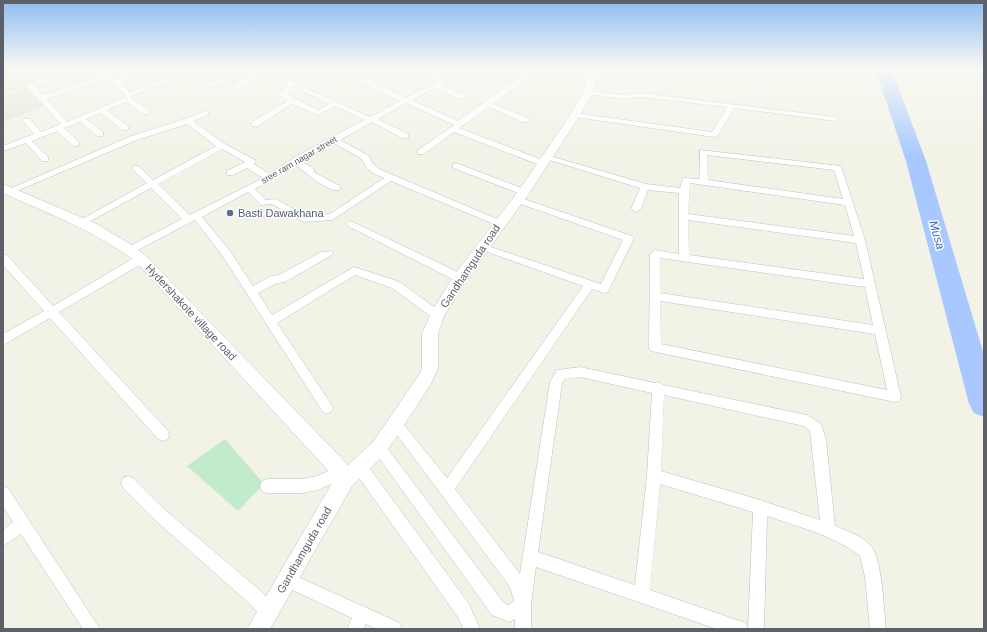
<svg xmlns="http://www.w3.org/2000/svg" width="987" height="632" viewBox="0 0 987 632" font-family="Arial,sans-serif">
<rect width="100%" height="100%" fill="#f2f2e7"/>
<!-- education -->
<path fill="#e4e4d7" d="M3,68H78L3,94Z
M27,88L44,106L3,122V96Z"/>
<!-- green -->
<path fill="#c1ebca" d="M225,439L264,484L238,511L187,466Z"/>
<g fill="none" stroke-linecap="round" stroke-linejoin="round">
<!-- river -->
<path fill="#a9c8ff" fill-rule="evenodd" d="M875,68H891L926,161L984,355V417L974,413L969,404L906,161Z"/>
<defs>
<path id="street" d="M76,68H85L34,86L43,95L103,75L96,68H103L116,79L149,68H157L156,69L120,83L130,92L196,68H204L132,96L131,98L149,110V114H143L126,102L107,110L128,126V130H122L101,113L86,119L103,132V136H97L80,122L64,128L79,142V146H73L57,131L32,141L48,157V161H42L26,143L3,151V146L34,134L23,121L24,119H30L41,132L61,124L30,90L27,85L28,83ZM107,78L125,95L124,98L67,122L47,99Z
M245,68H257L268,71L370,117L400,101L367,86L342,68H349L373,82L406,98L436,82L412,68H420L441,79L462,68H469L468,70L494,80L487,82L463,72L440,85L466,95V99H460L435,88L412,100L458,121L527,71L520,69L519,68H532L593,78L597,80L593,82L534,72L493,104L528,118V122H522L489,107L459,128L545,161V165L542,166L454,132L424,154H418V150L454,125L406,103L378,119L408,134V138H402L372,122L340,140L369,156L373,164L379,169L502,221L504,223L502,225H496L391,181L332,220L304,222L272,204L261,205L248,192L202,217L230,251L253,286L271,276L279,275L321,252L332,251L333,253L332,255L285,282L277,283L258,293L272,315L354,267L400,282L441,312L442,315L441,318H433L392,288L355,275L277,323L331,404L333,408L331,412L327,414L323,412L222,255L195,220L134,252H126L125,250L126,248L182,219L151,188L85,224H79L77,222L147,183L133,170V166H139L153,180L216,146L187,124L137,140L12,193L9,194L5,191L131,136L185,119L205,111H208V115L193,121L225,144L255,160L256,162L254,164L269,174L295,157L364,120L335,106L318,115L292,104L258,126H252V122L287,101L279,95L288,84L265,74L239,89H233V85L258,72L251,70L212,87L200,79L206,78L213,82ZM293,86L329,104L318,110L287,94ZM334,143L362,159L366,167L373,173L384,178L330,214L306,216L276,199L266,200L255,189L295,165C305,171 327,193 340,190V186L315,173L313,168L301,161ZM222,149L245,162L227,171V175H233L247,168L263,178L190,215L158,184Z
M585,90L623,95L641,93L835,117L839,119L835,121L734,108L718,135L714,137L575,117L571,115L575,113L712,132L727,107L641,97L623,99L588,94H585Z
M700,150L841,166L865,240L901,397L899,401L895,402L651,351L649,348L650,254L655,250L679,254V193L648,190L641,209L636,212L631,209L640,188L543,158L547,155L550,156L646,184L680,188L683,178L700,179ZM707,155L834,170L843,199L708,180ZM690,183L845,205L854,236L688,214ZM688,220L856,243L864,279L689,255ZM660,258L865,287L873,325L660,293ZM660,301L875,334L887,390L661,344Z
M456,163L527,190L528,192L524,195L521,194L453,168V164Z
M518,197L632,236L634,238L608,292L604,293L592,289L455,489L520,574L550,382L557,370L580,367L655,383L658,382L663,385L807,415L821,424L826,440L835,526C847,531 861,535 870,545C882,556 884,611 886,629H870L865,577L860,556C834,535 798,527 767,516L764,629H717L536,567L531,604V629H515V619L509,622L492,615L372,448L374,444L379,442L384,444L504,603L508,605L514,601L510,587L389,424L390,420L395,418L400,420L447,478L583,286L479,249L477,247L479,245H485L601,284L623,240L515,202L513,200ZM580,377L652,393L647,476L635,585L538,552L562,383L565,379ZM664,395L804,426L810,431L820,520L760,500L661,471ZM660,484L753,512L748,629L746,623L740,621L650,590Z
M351,221L464,275L465,278L460,282L456,281L348,226L346,224L348,222Z
M3,254L7,255L53,306L137,256H145L146,259L145,262L59,312L168,431L169,435L168,439L163,441L158,439L50,318L3,345V334L44,311L3,265Z
M360,461L365,462L469,604L480,629H464L457,616L355,472L353,467L355,462Z
M342,465L347,467L349,472L347,477L318,490L302,493H267L262,491L260,486L262,481L267,479H302L317,476Z
M128,476L133,478L164,509L263,593L274,606L276,612L274,618L268,620L262,618L251,605L154,519L123,488L121,483L123,478Z
M3,486L8,488L100,629H83L21,534L3,546V530L13,522L3,506Z
M287,572L400,623L402,629H376L366,624L363,629H347L352,618L282,585L279,580L282,575Z"/>
<path id="secondary" d="M592,68H601L593,92L580,115L528,195L465,282L444,316L438,334V368L431,384L385,454L352,486L270,629H247L335,478L136,262C96,231 49,214 3,193V184L97,224L130,244L146,256L348,465L373,442L419,375L422,368V334L432,311L455,274L520,189L570,115L583,92Z"/>
</defs>
<!-- street casing -->
<use href="#street" stroke="#bebfc6" stroke-width="1"/>
<!-- secondary casing -->
<use href="#secondary" stroke="#bfc1c9" stroke-width="1"/>
<!-- street -->
<use href="#street" fill="#fff" fill-rule="evenodd"/>
<!-- secondary -->
<use href="#secondary" fill="#fff" fill-rule="evenodd"/>
</g>
<!-- sky -->
<linearGradient id="sky" x2="0" y2="1"><stop stop-color="#8fbcf1"/><stop offset="0.44" stop-color="#f9f9f4"/><stop offset="1" stop-color="#f9f9f4" stop-opacity="0"/></linearGradient>
<rect width="987" height="156" fill="url(#sky)"/>
<!-- markers -->
<circle fill="#5c6f8a" stroke="#fff" stroke-width="1.5" cx="230" cy="213" r="4"/>
<g text-anchor="middle" stroke-width="3" stroke-linejoin="round" paint-order="stroke">
<!-- far-street labels -->
<g font-size="9" fill="#5e6069" stroke="#fff">
<text transform="translate(299 160) rotate(-30)" y="3">sree ram nagar street</text>
</g>
<!-- service labels -->
<g font-size="11" fill="#4e5e75" stroke="#fff" text-anchor="start">
<text x="238" y="217">Basti Dawakhana</text>
</g>
<!-- street labels -->
<g font-size="11" fill="#5e6069" stroke="#fff">
<text transform="translate(470 266) rotate(-56)" y="4">Gandhamguda road</text>
<text transform="translate(191 312) rotate(47)" y="4">Hydershakote village road</text>
<text transform="translate(304 550) rotate(-60)" y="4">Gandhamguda road</text>
</g>
<!-- water labels -->
<g font-size="12" font-style="italic" fill="#3d67d1" stroke="#fff">
<text transform="translate(937 235) rotate(74)" y="4">Musa</text>
</g>
</g>
<!-- border -->
<rect width="987" height="632" fill="none" stroke="#5e6069" stroke-width="8"/>
</svg>
